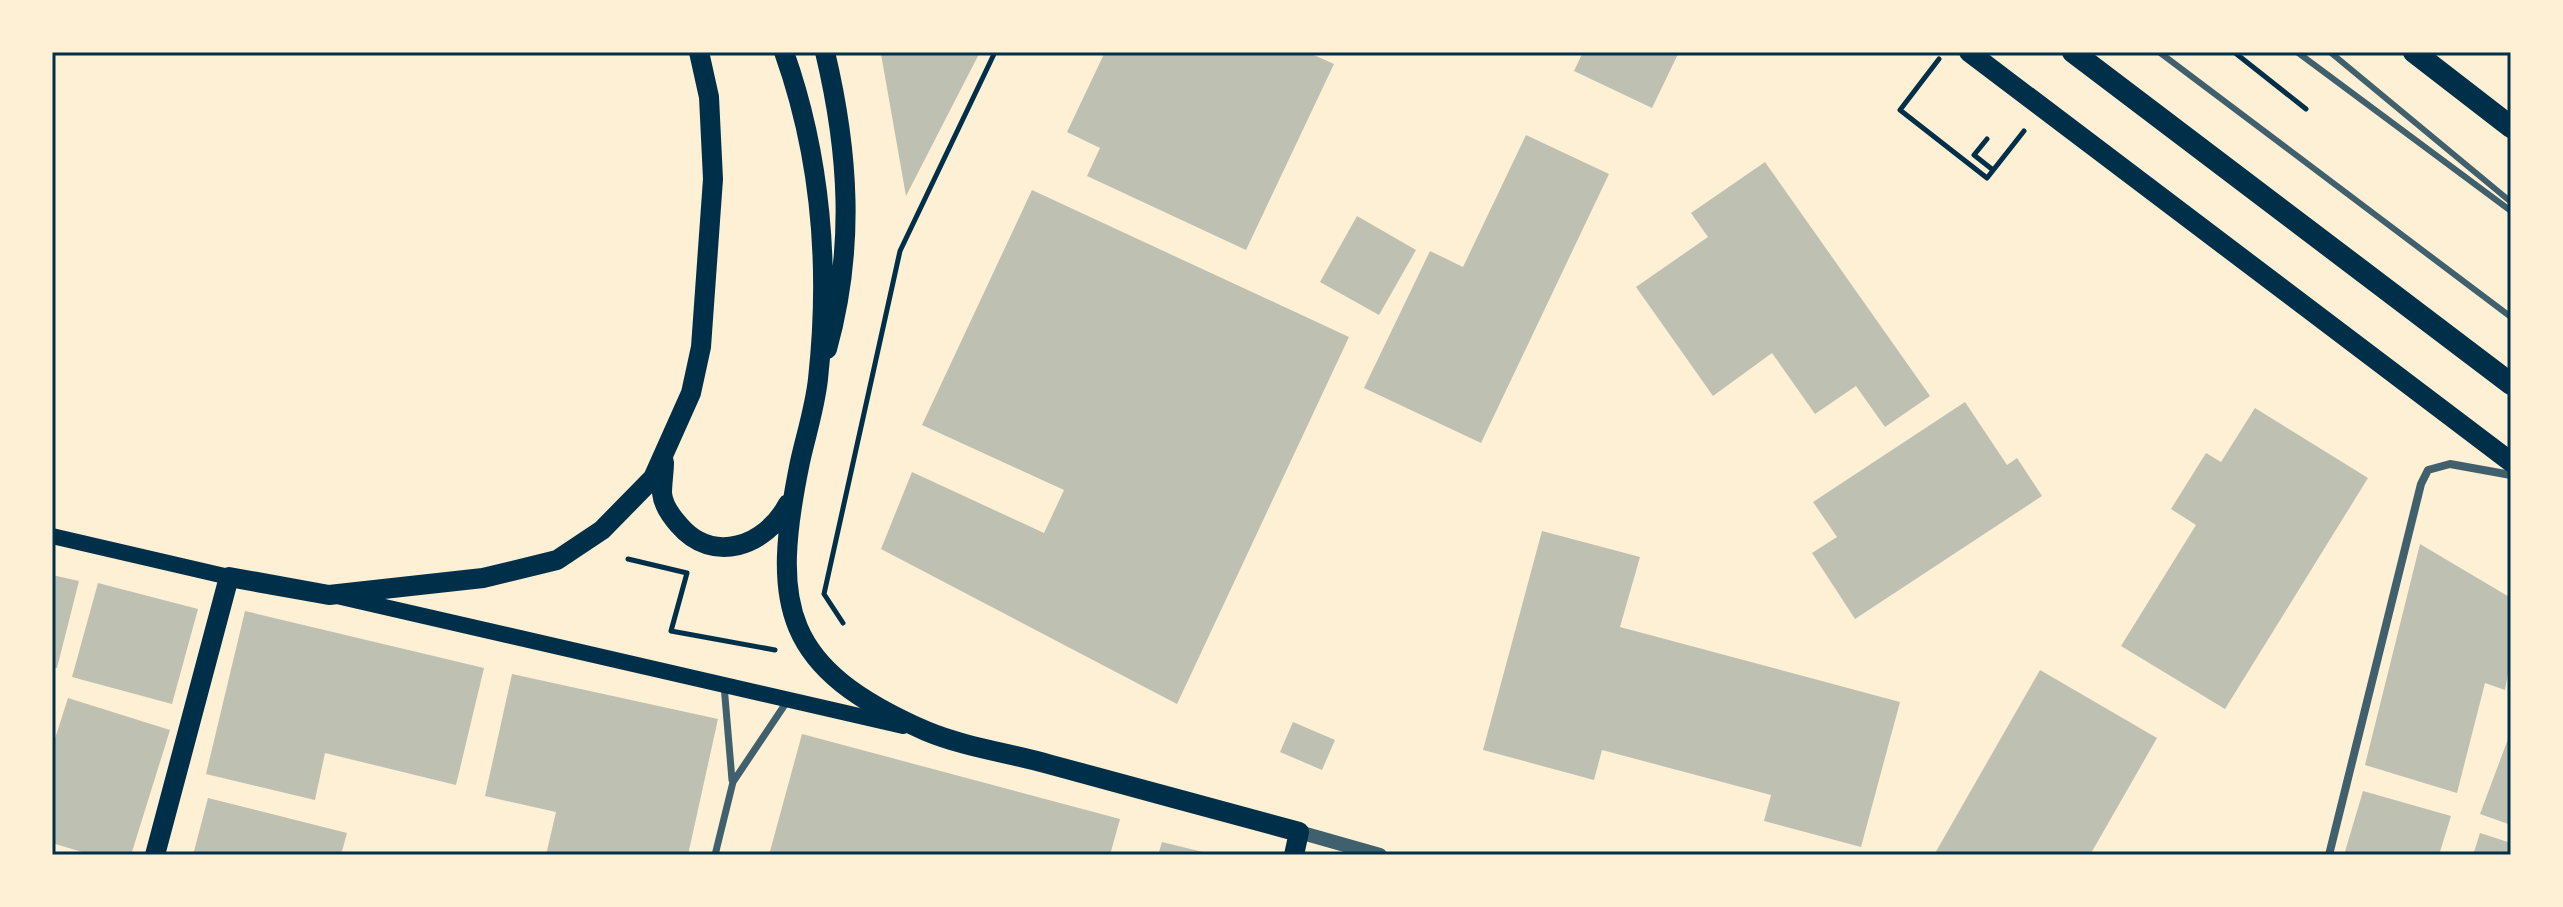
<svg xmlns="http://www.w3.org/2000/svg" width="2563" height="907" viewBox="0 0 2563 907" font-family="'Space Grotesk',sans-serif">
<rect width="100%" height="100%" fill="#fdf0d5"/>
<!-- building -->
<path fill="#bec0b2" d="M882,52H980L906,196L881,54Z
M1105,52H1307L1334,64L1246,250L1087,176L1100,148L1067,132Z
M1583,52H1679L1652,108L1574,71Z
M1526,135L1609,174L1481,443L1364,388L1430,251L1463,267Z
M1765,162L1930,396L1885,427L1856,386L1815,414L1772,353L1713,396L1636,287L1708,237L1691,213Z
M1032,190L1349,337L1177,704L881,549L912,472L1044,533L1064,490L922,425Z
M1357,216L1416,250L1379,315L1320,282Z
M1965,402L2007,465L2017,458L2042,496L1855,619L1812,553L1837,537L1813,502Z
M2255,408L2368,478L2225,709L2121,646L2196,525L2171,509L2206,453L2221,462Z
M1542,531L1640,557L1620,627L1900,702L1861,847L1764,821L1771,795L1602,750L1594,780L1483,750Z
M2420,544L2511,598V656L2505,690L2485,683L2457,793L2365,765Z
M52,575L79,581L57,668L52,667Z
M98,583L198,609L172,704L72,677Z
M245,611L484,668L456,785L325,753L315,800L206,774Z
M2040,670L2157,738L2090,855H1934Z
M512,674L718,719L688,855H546L556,812L485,796Z
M68,698L170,730L131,855H92L52,843V748Z
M1293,722L1335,740L1322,770L1280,752Z
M2511,731V825L2480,814Z
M802,734L1120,819L1110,855H769Z
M2363,791L2451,816L2439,855H2344Z
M208,798L347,833L341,855H193Z
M2480,833L2511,843V855H2473Z
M1162,842L1211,854V855H1158Z"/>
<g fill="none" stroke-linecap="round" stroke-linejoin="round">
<!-- path -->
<path stroke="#003049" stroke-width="5" d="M2234,52L2306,109
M1939,59L1900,110L1987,178L2024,131
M1987,139L1974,155L1993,170
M628,559L687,573L671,631L775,650
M843,623L824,594L900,251L995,52"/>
<!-- service -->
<path stroke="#3f606c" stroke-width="6" d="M2159,52L2511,317
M2297,52L2511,211
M2330,52L2511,202"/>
<!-- pedestrian -->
<path stroke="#3f606c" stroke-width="7" d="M724,685L732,780
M715,855L733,782L788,700"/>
<!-- minor -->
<path stroke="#3f606c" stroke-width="8" d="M2329,855L2421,484L2428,470L2450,464L2511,475"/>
<!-- tertiary -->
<path stroke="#3f606c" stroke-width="14" d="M1299,832L1380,855"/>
<!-- secondary -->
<path stroke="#003049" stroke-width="16" d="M52,536L229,577
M341,597L903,726"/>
<!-- primary -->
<path stroke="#003049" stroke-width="20" d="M784,52C821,156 830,269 818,379C815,407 806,435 800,462C770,608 783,668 926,731C964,747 1009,753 1048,764C1132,787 1215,809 1299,832L1294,855
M825,52C849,153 855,249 827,349
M1969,52L2511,462
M664,462C664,472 662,483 662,493C663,505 671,516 679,525C713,565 766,546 788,504
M155,855L229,577L329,595L483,578L557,560L602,530L653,478L691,393L701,347L713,179L709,97L699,52"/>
<!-- trunk -->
<path stroke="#003049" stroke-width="22" d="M2073,52L2511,384
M2414,52L2511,127"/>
</g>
<!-- border -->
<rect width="2563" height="907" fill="none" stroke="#fdf0d5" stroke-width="108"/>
<rect x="54" y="54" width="2455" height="799" fill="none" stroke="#003049" stroke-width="3"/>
</svg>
